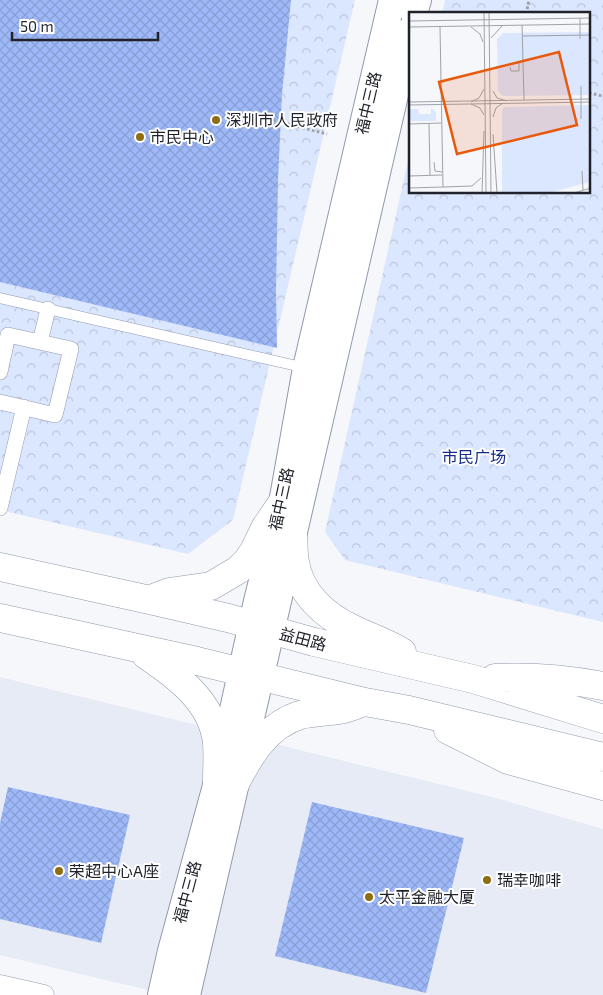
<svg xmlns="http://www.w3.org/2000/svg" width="603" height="995" viewBox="0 0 603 995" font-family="'Exo 2','Noto Sans SC',sans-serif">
<defs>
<pattern id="park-crowns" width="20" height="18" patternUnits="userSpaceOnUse" patternTransform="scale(1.25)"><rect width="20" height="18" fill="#dbe6ff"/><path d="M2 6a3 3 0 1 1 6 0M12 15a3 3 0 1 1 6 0" fill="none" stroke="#bcc5db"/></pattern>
<pattern id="building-cross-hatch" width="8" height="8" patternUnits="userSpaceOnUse" patternTransform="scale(1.25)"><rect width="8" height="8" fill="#9fb9f8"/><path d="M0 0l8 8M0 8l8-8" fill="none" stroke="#889fd5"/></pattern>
</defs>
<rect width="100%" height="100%" fill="#f5f7fb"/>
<!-- built -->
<path fill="#e6ebf6" d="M0,677L496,798L603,829V995H169L0,955Z"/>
<!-- park -->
<path fill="url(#park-crowns)" d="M0,0H355L233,520L188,554L0,510Z
M445,0H603V622L345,560L325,532L410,152V192H589V14H442Z"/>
<!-- building -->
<path fill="url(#building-cross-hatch)" d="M0,0H291L282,94L278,180L276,292L277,348L0,282Z
M8,787L130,815L101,943L0,919V823Z
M312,802L464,838L426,993L275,956Z"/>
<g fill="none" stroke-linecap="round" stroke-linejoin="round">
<defs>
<path id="service" d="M0,298L306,368"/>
<path id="pedestrian" d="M40,342L48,309
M0,372L8,335L71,349L55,415L0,402
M0,508L24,407"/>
<path id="minor" d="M0,985L44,995"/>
<path id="tertiary" d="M414,14L418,0
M161,995L171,951L217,782L257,601L282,503L306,368L392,0
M187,995L410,30"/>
<path id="primary" d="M293,535C294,543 293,553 295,562C300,594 325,616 353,629C369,637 386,642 402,652
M0,567L150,600L228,618L314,642L473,679L603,719
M156,597L169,592L211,586L238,570L247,561L254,551L265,528L282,503
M0,618L197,661L365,702L409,710L603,757
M146,655C177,676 213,702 217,743C218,756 217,769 217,782
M495,678C532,676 567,679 603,686
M448,730L508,760L603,786
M235,784C249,756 267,725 300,715C312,712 326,712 339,710C346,709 354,706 361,703"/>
</defs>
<!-- service casing -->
<use href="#service" stroke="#9199ad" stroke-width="11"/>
<!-- pedestrian casing -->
<use href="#pedestrian" stroke="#9199ad" stroke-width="16"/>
<!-- minor casing -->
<use href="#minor" stroke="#9199ad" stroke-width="21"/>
<!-- tertiary casing -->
<use href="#tertiary" stroke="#9199ad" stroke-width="28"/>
<!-- primary casing -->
<use href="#primary" stroke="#9199ad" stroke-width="29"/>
<!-- path -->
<path stroke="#9ea0a6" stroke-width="3" stroke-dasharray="2.5 2.5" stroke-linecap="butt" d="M526,14L529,0
M589,93L603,96
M249,114L327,134"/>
<!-- service -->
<use href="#service" stroke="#fff" stroke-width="10"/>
<!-- pedestrian -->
<use href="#pedestrian" stroke="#fff" stroke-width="15"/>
<!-- minor -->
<use href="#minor" stroke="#fff" stroke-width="20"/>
<!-- tertiary -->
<use href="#tertiary" stroke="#fff" stroke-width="26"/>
<!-- primary -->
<use href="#primary" stroke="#fff" stroke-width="28"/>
</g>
<!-- markers -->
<g fill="#8f6e13" stroke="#fff" stroke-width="2">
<circle cx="216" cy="120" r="5"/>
<circle cx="140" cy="137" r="5"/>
<circle cx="59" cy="871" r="5"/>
<circle cx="487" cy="880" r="5"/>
<circle cx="369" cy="897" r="5"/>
</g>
<g text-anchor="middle" stroke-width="4" stroke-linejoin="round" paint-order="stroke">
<!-- street labels -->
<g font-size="16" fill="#1f222a" stroke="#fff">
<text transform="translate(368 103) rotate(-77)" y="6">福中三路</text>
<text transform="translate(281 499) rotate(-78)" y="6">福中三路</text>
<text transform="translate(303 639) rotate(15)" y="6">益田路</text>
<text transform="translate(187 892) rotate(-75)" y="6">福中三路</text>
</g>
<!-- poi labels -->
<g font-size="16" fill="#1f222a" stroke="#fff" text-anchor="start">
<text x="226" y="126">深圳市人民政府</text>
<text x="150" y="143">市民中心</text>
<text x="69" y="877">荣超中心A座</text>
<text x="497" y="886">瑞幸咖啡</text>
<text x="379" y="903">太平金融大厦</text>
</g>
<!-- park labels -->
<g font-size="16" fill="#172d85" stroke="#fff">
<text x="474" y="463">市民广场</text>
</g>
</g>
<!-- overview -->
<g transform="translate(409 12)">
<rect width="181" height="181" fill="#f5f7fb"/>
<path d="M181,20V83L94,84L89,79L88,27L94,21ZM181,93V170L139,181H93V98L95,95Z" fill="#dbe6ff"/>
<path d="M22,96L27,100V109H0V97H9L10,102H22Z" fill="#dbe6ff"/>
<path fill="none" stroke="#9fa2a7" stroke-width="1" d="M75,0L77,181M80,0L82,181M171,6V27M0,9L182,6M113,13L115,88M0,15L182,12M62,15L71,22L74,30M114,24L182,23M82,26L93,14M87,55L110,51V59H102L101,55M172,74V107M84,79L88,86L98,89M0,90L182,87M62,90L70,86L75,77M62,92L71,96L75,103M0,93L182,90M84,105L87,96L94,91M0,112L32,111M20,112L21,163M84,122L88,181M25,150L26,159L33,160M173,159L174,178M0,164L33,163M34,175L63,174L72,166M0,176L34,175L31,15M73,181L75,119M165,181L182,176"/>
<path fill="#e8590c" fill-opacity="0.15" stroke="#e8590c" stroke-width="2.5" d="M150,40L168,113L48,142L30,70Z"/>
<rect width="181" height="181" fill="none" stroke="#1f222a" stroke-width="2.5"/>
</g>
<!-- scale -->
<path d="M12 32v8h146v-8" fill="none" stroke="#1f222a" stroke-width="2.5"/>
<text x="20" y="32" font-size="15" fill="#1f222a" stroke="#ffffff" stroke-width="4" paint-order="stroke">50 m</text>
</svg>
